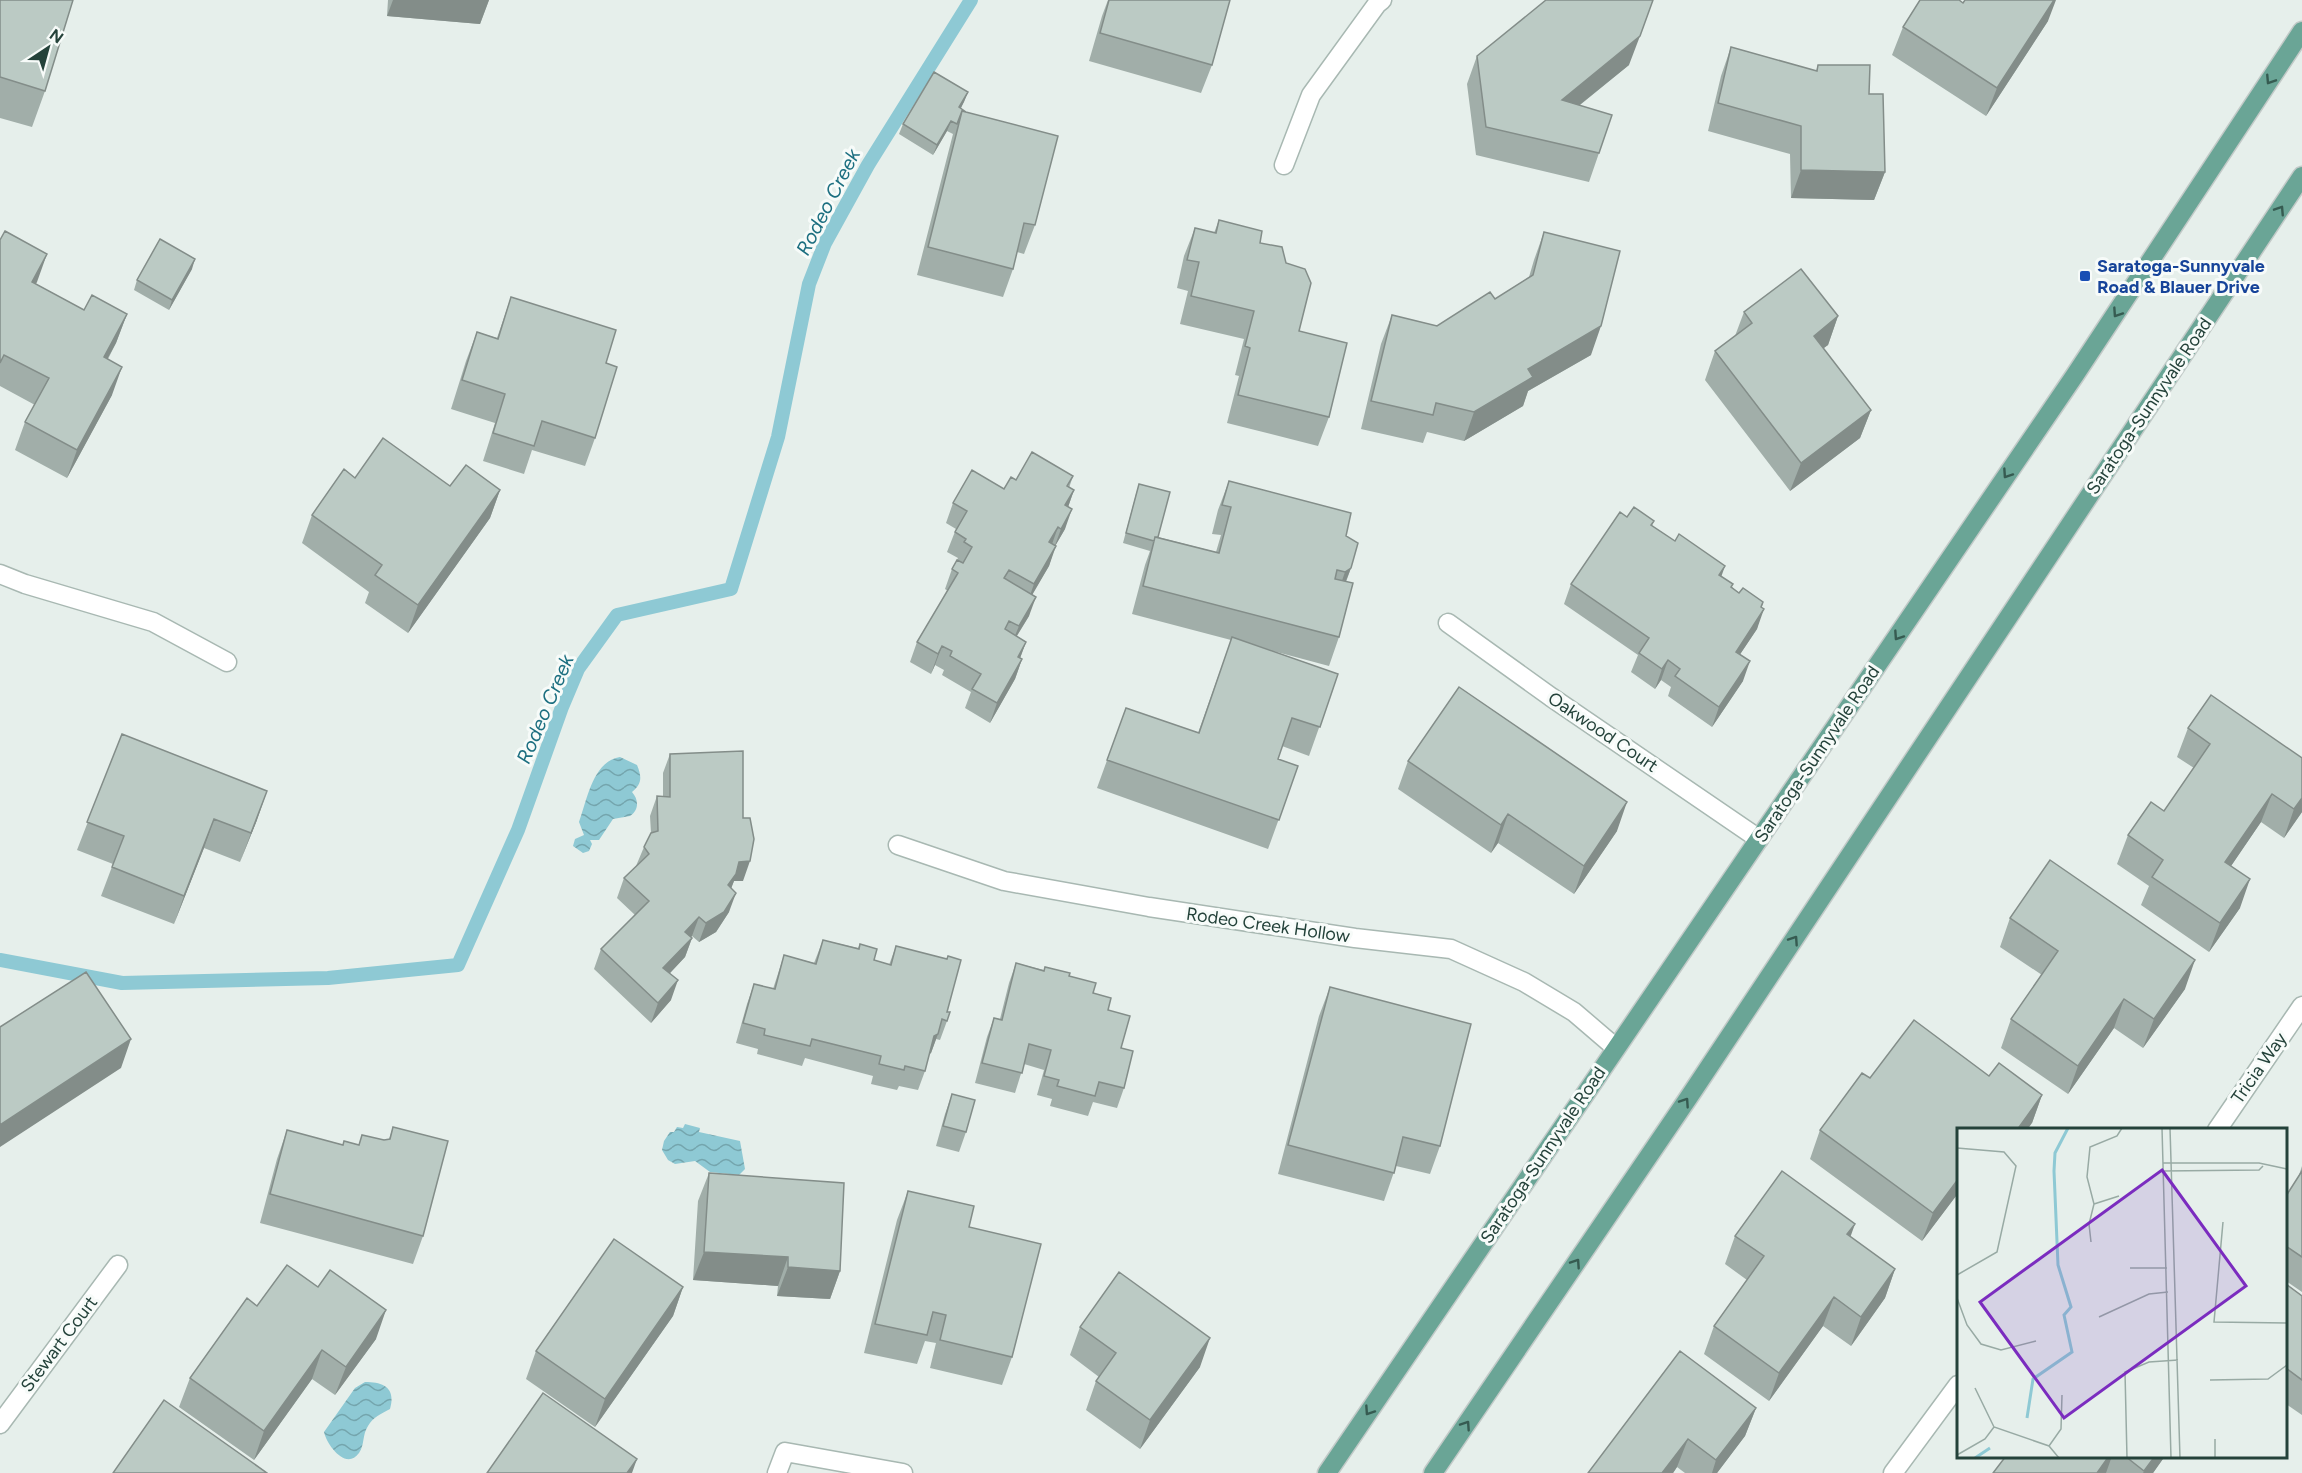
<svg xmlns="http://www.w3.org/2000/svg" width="2302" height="1473" viewBox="0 0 2302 1473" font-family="Figtree,sans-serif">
<defs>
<pattern id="water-waves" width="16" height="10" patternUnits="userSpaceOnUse" patternTransform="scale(1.5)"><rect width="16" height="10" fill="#8ec9d4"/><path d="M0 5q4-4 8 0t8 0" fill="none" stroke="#74a5ad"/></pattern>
</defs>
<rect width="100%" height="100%" fill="#e6efeb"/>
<!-- water -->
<path fill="url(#water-waves)" d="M620,757L637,765C642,777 642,784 632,792C639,800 639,810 630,816L613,819L599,840H590L592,844L589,851L583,853L573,846L575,839L584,835L579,822C587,800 593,761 620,757Z
M685,1124L700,1128L699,1132L740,1141L745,1169L739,1175L710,1172L695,1161L675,1164L668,1160L662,1150L664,1141L670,1132H674L677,1127L683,1128Z
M365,1382C384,1382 396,1388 390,1409C381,1414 373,1417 368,1426C362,1435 365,1444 359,1453C346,1471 327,1445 324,1432L355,1388Z"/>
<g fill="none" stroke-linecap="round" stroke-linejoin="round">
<!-- stream -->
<path stroke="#8ec9d4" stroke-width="14" d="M0,960L122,983L328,978L458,965L518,830L562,707L578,669L617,615L731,589L778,437L809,284L825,243L868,165L971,0"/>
<defs>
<path id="minor" d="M1284,165L1311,95L1377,4L1382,0
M0,574L25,584L153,622L227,662
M1448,623L1551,697L1759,839
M898,845L1004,881L1149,907L1355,938L1451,949L1524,982L1574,1012L1616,1048
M2217,1130L2302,1006
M0,1424L118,1265
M777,1473L785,1452L903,1473
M1893,1473L1958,1385"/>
<path id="primary" d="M1327,1473L2075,375L2302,31
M1433,1473L1689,1097L2302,176"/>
</defs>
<!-- minor casing -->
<use href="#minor" stroke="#a8b8b2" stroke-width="21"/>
<!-- primary casing -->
<use href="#primary" stroke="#c2cac8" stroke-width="21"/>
<!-- minor -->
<use href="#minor" stroke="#fff" stroke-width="18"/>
<!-- primary -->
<use href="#primary" stroke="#6aa596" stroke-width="18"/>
</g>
<!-- wall -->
<path fill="#a1aea9" d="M0,0L45,91L32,127L0,118Z
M388,0H489L480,24L387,16Z
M1108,0H1230L1212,65L1201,93L1089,61L1102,16Z
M1963,3L2048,21L1986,116L1892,55L1903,27Z
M1731,47L1816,71L1818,65L1869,94L1885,172L1874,200L1791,198L1790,154L1708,131L1721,76Z
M1477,56L1629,65L1580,105L1599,153L1589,182L1476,155L1467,84Z
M968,92L961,108L1035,225L1024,254L1017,252L1013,269L1003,297L917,275L953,134L947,131L933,155L899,134L903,124Z
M1219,220L1260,243L1299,331L1329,417L1318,446L1227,423L1239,376L1235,375L1244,339L1180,324L1188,291L1177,288L1184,256L1195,228L1214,233Z
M1544,232L1591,355L1528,391L1523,406L1464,441L1427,432L1423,443L1361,429L1381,344L1392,315L1437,326L1495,299L1529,277L1534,260Z
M0,240L36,284L84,310L127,314L116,343L108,359L112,395L67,478L15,450L25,422L35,405L0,386Z
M192,269L169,310L134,290L137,280Z
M511,297L606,363L595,438L585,466L532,450L524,474L483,461L495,423L451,409L466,361L477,332L497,338Z
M1744,312L1838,316L1828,345L1823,348L1871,410L1860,438L1790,491L1705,380L1715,351L1735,336Z
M1073,476L1069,488L1074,490L1068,507L1065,529L1055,546L1049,566L1032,594L1029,616L1017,636L1026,642L1020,658L1022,659L1015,679L990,723L965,708L971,692L942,675L944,670L935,665L931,674L910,662L917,642L948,591L945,589L952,569L958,558L947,552L956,529L946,523L953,503L1004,489L1016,480Z
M1229,481L1346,536L1351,568L1346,582L1339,637L1329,666L1273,651L1338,674L1309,756L1282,746L1278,759L1298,766L1268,849L1097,788L1126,708L1198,733L1231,640L1132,614L1145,565L1150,551L1123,543L1136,494L1139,484L1158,537L1216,552L1221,535L1212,534L1218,510Z
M450,486L500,490L490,518L408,633L365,603L369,592L302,543L312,515Z
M1627,517L1654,521L1652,526L1721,577L1732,587L1739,593L1763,602L1757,629L1740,654L1743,681L1712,727L1668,696L1671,687L1661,680L1655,689L1631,672L1638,655L1564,604L1571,584Z
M2188,728L2302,758V812L2284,838L2261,822L2231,866L2240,908L2209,952L2141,905L2149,886L2117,864L2128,835L2164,811L2194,768L2177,757Z
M122,734L257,820L240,862L204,848L174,924L101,896L113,864L77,850Z
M670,754L743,881H734L731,888L729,912L716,932L699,942L692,936L691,937L692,938L685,957L670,973L671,1000L651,1023L594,969L601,949L635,915L617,898L624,878L636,866L644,847L651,833L650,816L657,796H663V773Z
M1408,761L1617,831L1574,894L1498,843L1491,853L1398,789Z
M2010,918L2185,989L2143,1048L2114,1028L2068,1094L2001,1048L2011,1019L2042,975L2000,947Z
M823,940L858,948L860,944L874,960L889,965L896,946L947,1012V1021L940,1040L936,1039L931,1053L929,1054L925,1071L918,1090L899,1086L897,1090L871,1084L873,1076L805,1058L802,1066L757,1054L758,1049L736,1043L747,1004L754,984L773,989L784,955L814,963Z
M1016,963L1044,970L1045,967L1069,976L1093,993L1108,1010L1121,1048L1124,1088L1117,1108L1093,1102L1088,1116L1050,1106L1052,1099L1037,1095L1044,1070L1024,1064L1015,1093L975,1083L987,1037L994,1018L1000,1019L1009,983Z
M1330,987L1440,1146L1430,1174L1396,1166L1384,1201L1278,1174L1319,1016Z
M1989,1076L2042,1095L2032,1123L1959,1130V1192L1922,1241L1810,1159L1820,1130L1870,1078Z
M952,1094L966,1132L959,1152L936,1146L945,1114Z
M393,1127L423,1236L413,1264L260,1223L277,1159L287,1130L343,1145H359L362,1135L384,1140L389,1139Z
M2302,1166V1292L2286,1281V1196L2298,1178Z
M709,1173L840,1271L830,1299L777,1296L778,1286L693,1280L698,1201Z
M908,1191L969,1227L1012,1357L1002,1385L930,1368L936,1343L925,1341L917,1364L864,1353L897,1220Z
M1735,1236L1850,1237L1895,1269L1885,1298L1851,1346L1823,1326L1769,1401L1704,1354L1714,1326L1747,1280L1725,1264Z
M2286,1284L2302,1296V1415L2286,1404Z
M683,1287L673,1316L595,1427L526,1379L536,1351Z
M257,1306L376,1339L335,1395L312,1379L254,1460L179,1407L190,1378Z
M1080,1327L1200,1367L1140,1449L1086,1410L1096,1381L1099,1377L1070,1355Z
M1756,1408L1745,1436L1717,1473H1685L1677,1467L1673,1473H1588Z
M2006,1456H2165L2153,1473H1993Z"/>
<!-- shaded-wall -->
<path fill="#838d89" d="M393,0H489L480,24L387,16Z
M2054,0H2056L2048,21L1986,116L1997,88Z
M1640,36L1629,65L1551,128L1562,100Z
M968,92L964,102L956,117L959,107Z
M951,121L947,131L933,155L937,145Z
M1801,170L1885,172L1874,200L1791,198Z
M47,254L37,282L22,310L32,282Z
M195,259L192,269L169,310L172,300Z
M127,314L116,343L93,385L104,357Z
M1838,316L1828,345L1803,364L1814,336Z
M1601,326L1591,355L1528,391L1523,406L1464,441L1474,412L1528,369Z
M122,367L112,395L67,478L77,450Z
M1871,410L1860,438L1790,491L1801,463Z
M500,490L490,518L408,633L418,605Z
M1074,490L1067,510L1065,505Z
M1072,509L1065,529L1054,548L1061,529Z
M1058,527L1051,547L1049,542Z
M1056,546L1049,566L1027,604L1034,584Z
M1725,566L1718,586L1719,575Z
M1351,568L1340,596L1335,601L1345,572Z
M1036,597L1029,616L1011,645L1019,626Z
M1763,602L1757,620L1764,609L1757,629L1729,671L1736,652Z
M1026,642L1019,661L1018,657Z
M942,646L935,665L931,674L938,654Z
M1022,659L1015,679L990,723L997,703Z
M1668,660L1661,680L1655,689L1662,669Z
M1750,661L1743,681L1712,727L1719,707Z
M267,791L257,820L240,862L251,833Z
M2272,794L2261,822L2214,891L2225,862Z
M2302,798V812L2284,838L2294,809Z
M1627,802L1617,831L1574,894L1584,866Z
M1508,814L1498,843L1491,853L1501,825Z
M214,819L204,848L174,924L184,896Z
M750,861L743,881H734L729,894L728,885L739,862Z
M2250,879L2240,908L2209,952L2220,923Z
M736,893L729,912L716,932L699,942L706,923Z
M699,917L692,936L678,951L685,932Z
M692,938L685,957L656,988L663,968Z
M2195,960L2185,989L2143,1048L2154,1019Z
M678,980L671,1000L651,1023L658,1003Z
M2124,999L2114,1028L2068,1094L2078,1066Z
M938,1034L931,1053L926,1056L934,1036Z
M131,1039L121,1068L0,1147V1125Z
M2042,1095L2032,1123L2027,1130H2017Z
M1959,1178V1192L1922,1241L1933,1213Z
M1855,1224L1845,1252L1847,1234Z
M704,1252L788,1257L778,1286L693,1280Z
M788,1267L840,1271L830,1299L777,1296Z
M1895,1269L1885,1298L1851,1346L1861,1317Z
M683,1287L673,1316L595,1427L605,1399Z
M1834,1297L1823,1326L1769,1401L1779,1373Z
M386,1310L376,1339L335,1395L346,1367Z
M1210,1338L1200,1367L1140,1449L1150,1420Z
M322,1350L312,1379L254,1460L264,1431Z
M1756,1408L1745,1436L1717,1473H1712L1716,1460Z
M1688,1439L1677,1467L1673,1473H1662Z
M2109,1456H2112L2106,1473H2097Z
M2155,1456H2165L2153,1473H2143Z
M637,1459L632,1473H627Z"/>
<!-- building -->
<path fill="#bbcac4" stroke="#838d89" stroke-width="1.5" d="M0,0H73L45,91L0,77Z
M1109,0H1230L1212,65L1100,33Z
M1546,0H1653L1640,36L1562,100L1612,115L1599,153L1486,127L1477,56Z
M1920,0H1959L1963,3L1965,0H2054L1997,88L1903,27Z
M1731,47L1817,71L1818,65H1870L1869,94H1883L1885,172L1801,170V126L1718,103Z
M934,72L968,92L959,107L966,112L962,111L957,124L951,121L937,145L903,124Z
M962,111L1058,136L1035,225L1024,223L1013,269L928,247Z
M1219,220L1262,231L1260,243L1282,247L1286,263L1305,269L1311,283L1299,331L1347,343L1329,417L1238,395L1250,348L1245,346L1254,311L1191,296L1199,262L1187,260L1195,228L1216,233Z
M5,231L47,254L32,282L84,310L92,295L127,314L104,357L122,367L77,450L25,422L49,378L4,355L0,363V240Z
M1544,232L1620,251L1601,326L1528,369L1533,377L1474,412L1436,403L1433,415L1371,401L1392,315L1437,326L1490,292L1495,299L1533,275Z
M160,239L195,259L172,300L137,280Z
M1801,269L1838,316L1814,336L1871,410L1801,463L1715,351L1752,323L1744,312Z
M511,297L616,330L606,363L617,367L595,438L542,421L534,446L493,433L505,394L462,380L477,332L498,339Z
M383,438L450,486L466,465L500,490L418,605L375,575L382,565L312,515L344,469L355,478Z
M1032,452L1073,476L1067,486L1074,490L1065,505L1072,509L1061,529L1058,527L1049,542L1056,546L1034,584L1009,570L1004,578L1036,597L1019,626L1009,621L1005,629L1026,642L1018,657L1022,659L997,703L972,689L981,674L950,656L952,651L942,646L938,654L917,642L958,573L952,569L957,560L963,563L972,547L964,542L966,539L955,532L967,511L953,503L972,470L1004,489L1011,477L1016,480Z
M1229,481L1351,513L1346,536L1358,543L1351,568L1345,572L1337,570L1335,579L1353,583L1339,637L1143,586L1155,537L1219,553L1231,507L1222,505Z
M1139,484L1170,492L1158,537H1155L1154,541L1126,533Z
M1634,507L1654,521L1651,525L1675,541L1679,534L1725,566L1719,575L1733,584L1731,587L1739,593L1743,588L1763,602L1761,607L1764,609L1736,652L1750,661L1719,707L1675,676L1680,669L1668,660L1662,669L1639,653L1649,638L1571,584L1620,512L1627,517Z
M1232,637L1338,674L1320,727L1292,718L1278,759L1298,766L1279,820L1107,760L1126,708L1199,733Z
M1459,687L1627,802L1584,866L1508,814L1501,825L1408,761Z
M2211,695L2302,758V798L2294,809L2272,794L2225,862L2250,879L2220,923L2152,877L2163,860L2128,835L2151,802L2164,811L2210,744L2188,728Z
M122,734L267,791L251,833L214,819L184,896L112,867L124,836L87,822Z
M743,751V818H750L754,839L750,861L739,862L736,874L728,885L736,893L724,912L706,923L699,917L685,932L692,938L663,968L678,980L658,1003L601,949L649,901L624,878L649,854L644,847L651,833L658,831L657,796L670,797V754Z
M2050,860L2195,960L2154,1019L2124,999L2078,1066L2011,1019L2058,951L2010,918Z
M823,940L859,949L860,944L877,949L874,960L891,965L896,946L947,959L948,956L961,960L947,1012H950L947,1021L942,1019L938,1034L934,1036L925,1071L905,1066L904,1070L879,1064L881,1056L812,1039L810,1046L764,1035L765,1029L743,1023L754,984L775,989L784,955L816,964Z
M1016,963L1044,971L1045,967L1070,973L1069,976L1096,983L1093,993L1111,998L1108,1010L1130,1016L1121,1048L1133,1051L1124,1088L1099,1082L1095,1096L1057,1086L1059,1080L1044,1076L1051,1050L1029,1044L1022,1073L982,1063L994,1018L1002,1020Z
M86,972L131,1039L0,1125V1027Z
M1330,987L1471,1024L1440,1146L1403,1137L1394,1173L1288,1145Z
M1914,1020L1989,1076L1999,1063L2042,1095L2017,1130H1959V1178L1933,1213L1820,1130L1862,1073L1870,1078Z
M952,1094L975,1100L966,1132L943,1126Z
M393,1127L448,1141L423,1236L270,1194L287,1130L343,1145L344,1141L359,1145L362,1135L384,1140L390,1139Z
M1782,1171L1855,1224L1847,1234L1895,1269L1861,1317L1834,1297L1779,1373L1714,1326L1764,1256L1735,1236Z
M2302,1171V1257L2286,1246V1196Z
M709,1173L844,1183L840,1271L788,1267V1257L704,1252Z
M908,1191L974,1206L969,1227L1041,1244L1012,1357L940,1340L946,1315L933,1312L927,1335L875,1324Z
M614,1239L683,1287L605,1399L536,1351Z
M287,1265L318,1287L330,1270L386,1310L346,1367L322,1350L264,1431L190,1378L247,1298L257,1306Z
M1119,1272L1210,1338L1150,1420L1096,1381L1116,1353L1080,1327Z
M2286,1284L2302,1296V1380L2286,1368Z
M1680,1351L1756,1408L1716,1460L1688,1439L1662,1473H1588Z
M543,1393L637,1459L627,1473H487Z
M164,1400L267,1473H113Z
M2006,1456H2109L2097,1473H1993Z
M2125,1456H2155L2144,1471Z"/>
<!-- one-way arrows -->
<defs><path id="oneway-chevron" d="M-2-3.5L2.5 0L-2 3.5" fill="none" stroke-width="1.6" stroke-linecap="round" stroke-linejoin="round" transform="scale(1.5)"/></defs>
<g stroke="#365b51">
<use href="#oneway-chevron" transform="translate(2270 80) rotate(123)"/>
<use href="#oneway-chevron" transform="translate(2280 210) rotate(-57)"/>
<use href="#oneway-chevron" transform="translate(2117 313) rotate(124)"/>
<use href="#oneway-chevron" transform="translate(2007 474) rotate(124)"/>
<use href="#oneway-chevron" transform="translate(1898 636) rotate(124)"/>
<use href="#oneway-chevron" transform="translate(1794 940) rotate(-56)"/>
<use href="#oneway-chevron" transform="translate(1685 1102) rotate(-56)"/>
<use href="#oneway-chevron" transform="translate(1576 1263) rotate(-56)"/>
<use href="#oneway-chevron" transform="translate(1369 1411) rotate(124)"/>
<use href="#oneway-chevron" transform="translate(1466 1425) rotate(-56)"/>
</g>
<!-- markers -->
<rect fill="#1a4fb4" stroke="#f7fbf9" stroke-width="2" x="2079" y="270" width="12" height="12" rx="3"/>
<g text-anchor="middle" stroke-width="6" stroke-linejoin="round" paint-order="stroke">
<!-- transit labels -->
<g font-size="18" font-weight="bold" fill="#164399" stroke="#f7fbf9" text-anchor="start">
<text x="2097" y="272">Saratoga-Sunnyvale<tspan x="2097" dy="21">Road &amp; Blauer Drive</tspan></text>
</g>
<!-- street labels -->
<g font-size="18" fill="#24423a" stroke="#f7fbf9">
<text transform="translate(2149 406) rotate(-56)" y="6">Saratoga-Sunnyvale Road</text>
<text transform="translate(1603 732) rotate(34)" y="6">Oakwood Court</text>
<text transform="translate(1817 754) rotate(-56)" y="6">Saratoga-Sunnyvale Road</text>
<text transform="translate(1268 925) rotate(8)" y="6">Rodeo Creek Hollow</text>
<text transform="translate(2259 1068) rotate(-55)" y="6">Tricia Way</text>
<text transform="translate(1543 1155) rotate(-56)" y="6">Saratoga-Sunnyvale Road</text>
<text transform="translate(59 1344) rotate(-53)" y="6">Stewart Court</text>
</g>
<!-- water labels -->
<g font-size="20" font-style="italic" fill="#1c6f80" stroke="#f7fbf9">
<text transform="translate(828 202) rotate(-63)" y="7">Rodeo Creek</text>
<text transform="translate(545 709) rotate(-67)" y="7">Rodeo Creek</text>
</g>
</g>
<!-- overview -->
<g transform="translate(1957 1128)">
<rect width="330" height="330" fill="#e6efeb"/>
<path fill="none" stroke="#8ec9d4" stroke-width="3" d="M70,290L76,251L115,224L107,187L114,179L101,137L97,43L98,25L111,0M18,330L33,320"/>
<path fill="none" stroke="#98aaa4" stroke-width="1.5" d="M205,0L214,330M213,0L223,330M0,20L47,24L59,38L40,124L0,147M206,35H302L330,41M206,43L302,42L306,38M137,76L162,68M266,94L257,194L330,195M134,114L132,96L137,76L130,49L133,19L160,8L165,0M173,140H210M0,170L10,197L24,216L44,222L79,213M142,189L192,166L211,164M253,252L311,251L330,237M18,260L37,299L92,318L102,330M92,318L104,301L105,267M0,327L28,311L37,299M170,330L168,244L192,234L221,232M258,330V311"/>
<path fill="#7b2cbf" fill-opacity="0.15" stroke="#7b2cbf" stroke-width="3" d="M205,42L289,158L107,290L23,174Z"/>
<rect width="330" height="330" fill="none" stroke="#24423a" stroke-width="3"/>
</g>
<!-- north arrow -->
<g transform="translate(48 48) rotate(36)" stroke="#f7fbf9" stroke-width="4.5" paint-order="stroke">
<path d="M0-4.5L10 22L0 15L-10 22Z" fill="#24423a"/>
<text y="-9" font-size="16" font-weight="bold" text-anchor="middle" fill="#24423a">N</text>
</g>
</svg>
